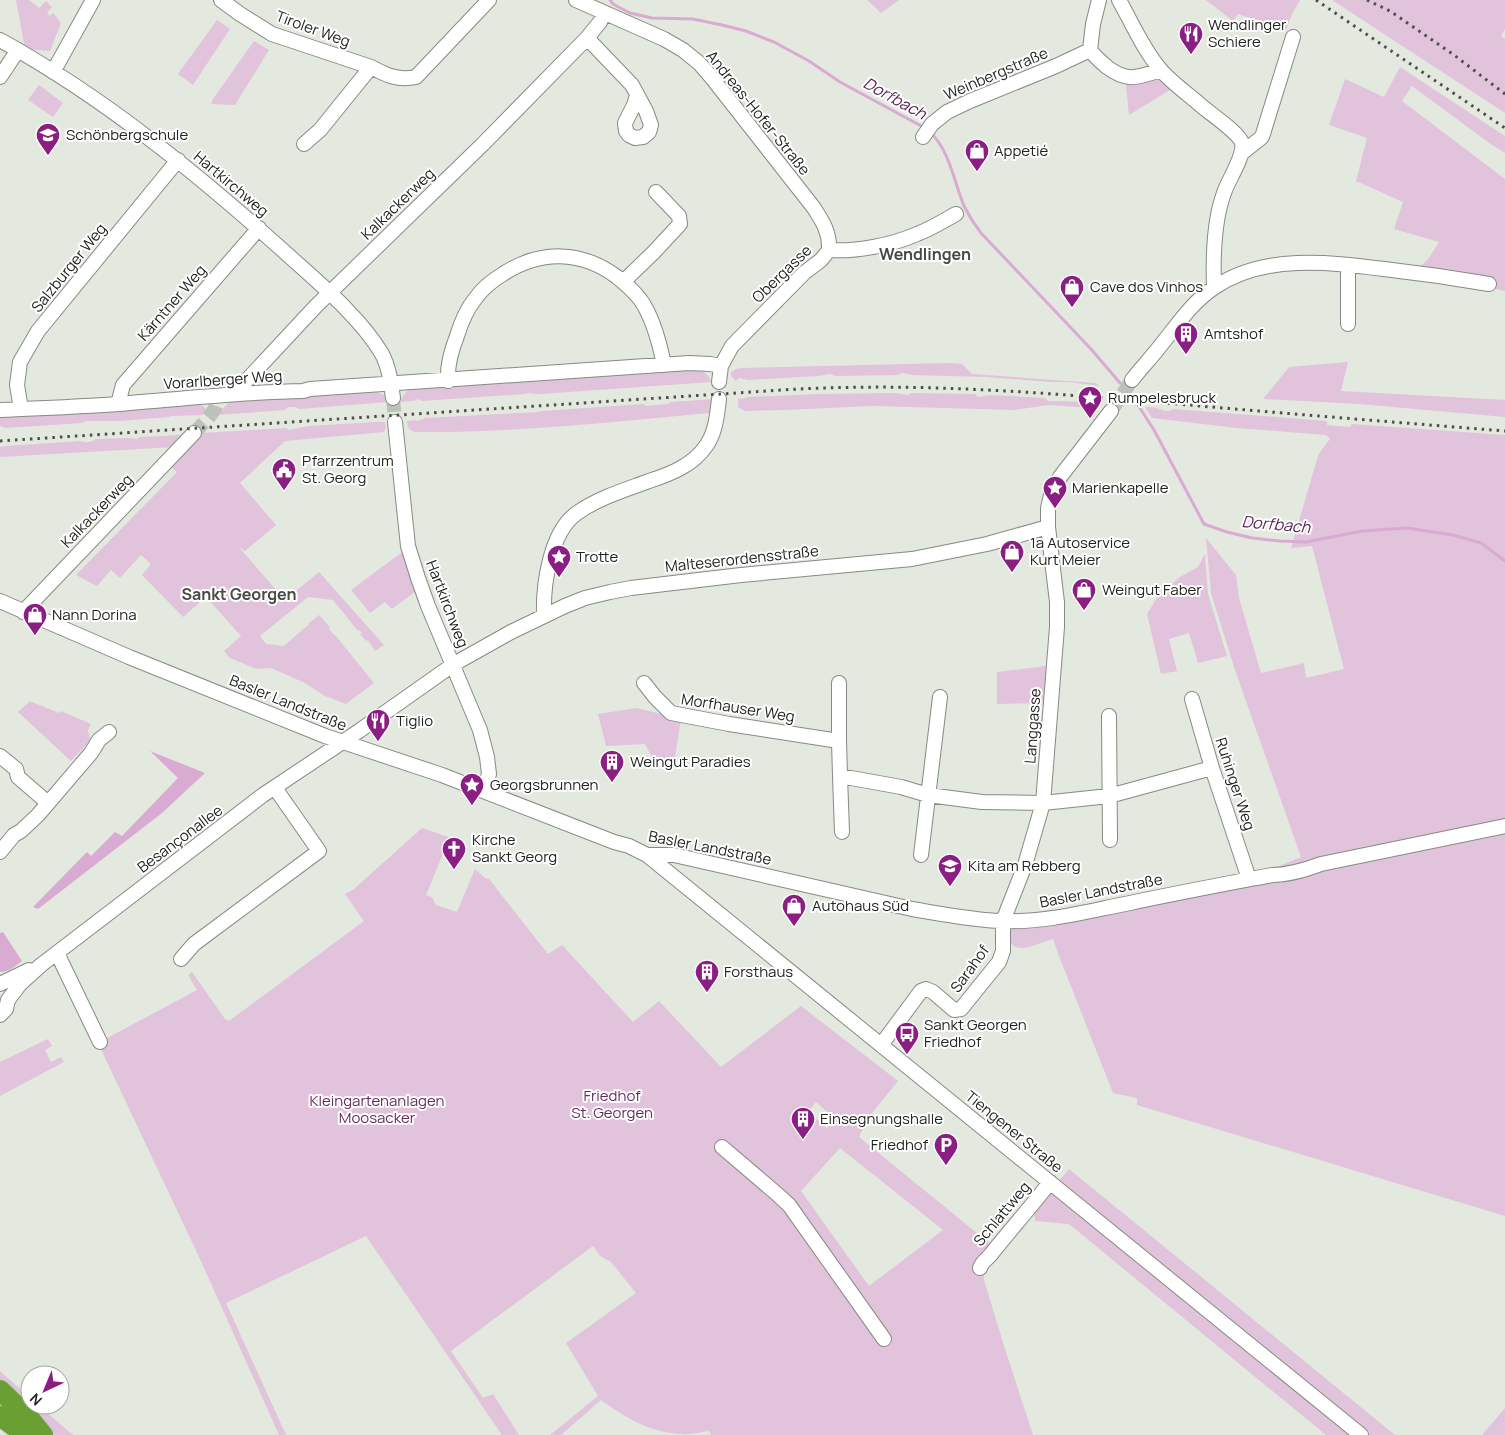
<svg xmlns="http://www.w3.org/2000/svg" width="1505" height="1435" viewBox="0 0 1505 1435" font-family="Manrope,sans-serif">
<rect width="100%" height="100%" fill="#e3e9df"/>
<!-- green -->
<path fill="#e1c3db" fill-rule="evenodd" d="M16,0H29L39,8L46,1L52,7L47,13L50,16L53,13L61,23L50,51L25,49Z
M867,0H899L881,13Z
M1206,0H1300L1292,14L1286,30L1238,14L1233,21Z
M1332,0H1505V29L1501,36L1505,39V113Z
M217,20L230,29L193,85L178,74Z
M254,41L269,50L235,105L211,104L213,99Z
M1400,67L1505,136V153L1492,145L1412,86L1402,101L1505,179V291L1417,270L1429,258L1439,242L1394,229L1403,202L1356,181L1367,138L1329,125L1345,79L1384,97Z
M1161,70L1178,85L1129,115L1126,86L1127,78Z
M39,85L63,103L53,117L28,100Z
M1348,362L1341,391L1505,400V417L1359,404L1263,399L1289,367Z
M948,363L962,364L972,374L1096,383L1099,386L1070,382H1051L985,377L912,375L902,373L897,375L835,376L830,374L818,376L748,380L739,378L736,381L731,376V372L736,369L742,368Z
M689,369C699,370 708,371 711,382L540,394L528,393L525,394L422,401L419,399L413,401L400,402L403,396L408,390Z
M375,391L384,395L387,402L299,409L295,407H288L285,410L217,415L230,401Z
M896,393L908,395L911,393L975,394L978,397L989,395L1045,398L1048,401L1098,402L1093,408L1048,405L1015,410L873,406L783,410L745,411L738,407V398L742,399L748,397L818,394Z
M713,399V410L710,413C612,422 513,433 415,432C409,430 407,427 407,421L415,420L417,421L425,418L538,412L542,411L644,404L645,406L668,404L671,402Z
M197,404L202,405L206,409L205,412L203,415L171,416L168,417L122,421H85L82,423L5,428L0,426V416Z
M1145,407C1149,407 1154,407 1157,408C1163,410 1166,413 1173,409L1327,421V425L1350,427L1352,424L1505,435V1216L1137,1105V1098L1113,1093L1059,956L1053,939C1037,943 1009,961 1008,931L1013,927L1279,878L1277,867L1301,857L1234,667L1211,593L1206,538L1236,575L1239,598L1261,673L1304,663L1306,678L1344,669L1312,546L1291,548L1318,456L1322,449L1330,439L1326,435L1237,428L1152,418Z
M376,422H385L386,428L384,432L285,441L240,483L276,525L245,551L238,546L285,600L319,572L384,645L375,651L368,640L366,641L360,634L362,633L359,630L358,631L333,600L308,597L260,636L266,644L284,646L303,629L309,625L308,624L319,615L330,627L329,629L333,634L335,635L374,683L346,704L325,696L305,683L271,668L257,669L249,666L230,658L224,651L241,636L206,597L183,617L142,575L151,564L141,555L120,578L111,570L97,586L76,575L177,472L171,467L201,433L286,428L289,430L308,426Z
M186,434L174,447L0,457V447L6,446L81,441C86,443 91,443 96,439L127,438L137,439L139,437C155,436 171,436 186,434Z
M405,550L416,591L392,609L385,602L370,613L351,590Z
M1205,554L1208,594L1227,656L1198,663L1189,633L1169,639L1177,671L1161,674L1147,614L1158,596L1180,577L1198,567Z
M1046,666L1043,703L997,704V672Z
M30,701L59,713L61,711L91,724L88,730L90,739L85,746L71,761L18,712Z
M637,708L681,719L674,763L654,761L645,744L606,746L598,714Z
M422,828L448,837L445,849L426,895L432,897L436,905L457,912L475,869L485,878L489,879L548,954L562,945L633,1022L659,1001L721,1067L801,1006L898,1081L868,1118L859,1137L994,1247L976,1263L974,1270H983L984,1280L1005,1349L1033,1435H711L709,1431C701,1432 691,1435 682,1434C651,1433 626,1418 601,1400L561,1435H550L598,1396L566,1343L636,1293L611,1262L600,1256L593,1246L451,1351L483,1398L493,1394L519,1435H502L366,1236L226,1303L286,1435H279L200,1259L98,1043L197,990L188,975L192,972L225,1019L229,1021L364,921L345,894L354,889ZM816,1102L835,1119L827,1128L808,1112ZM840,1148L943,1230L869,1286L801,1191Z
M48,1039L52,1046L45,1050L51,1062L61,1057L64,1062L0,1096V1062Z
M1069,1169L1395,1435H1326L1069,1224L1035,1221L1034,1211Z
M0,1371L30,1398V1405H38L73,1435H55L44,1426L26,1424L0,1404Z
M1505,1408V1435H1482Z"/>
<!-- water -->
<path fill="#daabd2" d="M150,751L205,773L162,813L38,909L33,907L87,852L91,856L115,832L122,836L178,778Z
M3,932L22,961C15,966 9,972 0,972V933Z"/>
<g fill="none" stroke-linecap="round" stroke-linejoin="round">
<!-- stream -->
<path stroke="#daabd2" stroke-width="3" d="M610,0L613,4L630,13L652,18L693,19L722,25L746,31L774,42L809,61L840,82L925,128
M930,132C950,151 954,182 964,206C969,216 974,224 981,233L1091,349L1120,383
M1138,405L1154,430L1204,524L1227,532L1252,538L1280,541L1306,542L1362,531L1407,528L1453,535L1481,543L1505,561"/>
<!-- minor-tunnel -->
<path stroke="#bcc2b9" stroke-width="14" stroke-dasharray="14 7" stroke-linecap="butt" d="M393,398L395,422
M1111,411L1132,380
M194,433C204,422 219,411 217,395"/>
<defs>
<path id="minor" d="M221,0L240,14L272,34L371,67L320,130L304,144
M576,0L664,39L683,50L699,63L712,78L814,208C823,222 830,233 829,250
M1099,0L1093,24L1090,50C1095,57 1101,62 1107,67C1128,83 1138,77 1161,70
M1119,0C1132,23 1143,49 1160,69C1170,81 1185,92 1197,102C1206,111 1239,132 1242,143C1245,156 1228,180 1224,193C1214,220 1213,259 1214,287
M587,38L632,85L646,111L651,125L649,132L643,137L635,138L629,135L626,131L625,123L634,105L637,95
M0,40C105,98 199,175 288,255C319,283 361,318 382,354C389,367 391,383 393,398
M371,67C386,75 398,81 416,77L489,0
M53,72L93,0
M0,77L18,50
M923,137L932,124L947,112L970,101L1056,66L1090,50
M1242,153L1262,137L1293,37
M829,250C856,252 892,245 917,234C931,229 943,221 956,214
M623,282L654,252L680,224L679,216L656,192
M1348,324V265
M1132,380C1141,368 1152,357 1161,345C1178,324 1192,302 1215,287C1264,254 1328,262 1384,269C1419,273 1454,278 1489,284
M448,381C447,365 451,351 457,336C461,323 466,310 475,299C482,289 493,280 503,274C540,250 581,250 617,277C627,285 639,295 645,307C655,325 660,345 664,365
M719,382L721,366L732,346L804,273L821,260L829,250
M234,394L316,306L483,144L587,38L600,22L604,13
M118,404L123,385L259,228
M21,409L17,385L20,362L38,331L178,160
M0,410C40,408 79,407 119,404C180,399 241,392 303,391L310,389L689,363L710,364L721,366
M395,422L408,546L418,578L428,606L480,730L487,757L489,774L484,791
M0,601L129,657L325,736L442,775L614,842L629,846L647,855H674L912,909C942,914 972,920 1002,921C1045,923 1088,911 1130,903C1177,893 1225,884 1272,875C1289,875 1305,870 1321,864L1505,826
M23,612L194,433
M544,615C543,585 550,532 577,513C598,498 625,490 649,481C671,474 693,465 706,446C716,432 717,415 719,399
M644,683L655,697L671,713L729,724L839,741V683
M1192,699L1212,768L1249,879
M1109,716L1110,840
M839,741L840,776L901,787L928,795L982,802L1043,803L1109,796L1212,768
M0,756L16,769L18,777L48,803
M840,776L842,832
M0,852L14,835L21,831L38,815L91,753L99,740L109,732
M647,855L1361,1435
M921,855L940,697
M57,953L100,1042
M181,959L194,944L319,851L275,788
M0,984L29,970
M0,1015L6,1009L8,1000L20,984L41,965L263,795L359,731L454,664L511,632L565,606L585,598L610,592L631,588L741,575L912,559L987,544L1048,527
M881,1045L921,991L926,989L933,992L954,1010L961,1009L999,962L1003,951V921L1025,865L1043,803L1057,627V602L1048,527V508L1051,495L1060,477L1111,411
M722,1147L777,1194L789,1205L884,1339
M980,1268C982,1261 988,1259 992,1253C1011,1229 1032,1206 1050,1182"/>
<path id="highway" d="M0,1390L30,1419L43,1435
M0,1416L26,1435"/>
</defs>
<!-- minor casing -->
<use href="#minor" stroke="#858b82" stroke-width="16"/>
<!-- highway casing -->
<use href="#highway" stroke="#c6c6c5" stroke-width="22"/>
<!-- minor -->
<use href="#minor" stroke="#fff" stroke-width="14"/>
<!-- highway -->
<use href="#highway" stroke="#6a9f33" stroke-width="20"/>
<!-- rail -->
<path stroke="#4d504a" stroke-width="3" stroke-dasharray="2.5 5" stroke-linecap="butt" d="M1316,0L1505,128
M1367,0L1390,11L1454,55L1505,94
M0,441L782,390C911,382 1038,392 1166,403C1279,413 1392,422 1505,431"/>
</g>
<!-- icons -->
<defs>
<symbol id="restaurant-pin" viewBox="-11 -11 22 30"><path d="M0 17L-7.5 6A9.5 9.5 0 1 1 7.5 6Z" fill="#8b1e82" stroke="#fff"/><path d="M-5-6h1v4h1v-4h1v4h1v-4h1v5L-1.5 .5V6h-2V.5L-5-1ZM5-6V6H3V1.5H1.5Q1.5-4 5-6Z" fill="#fff"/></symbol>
<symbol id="school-pin" viewBox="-11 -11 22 30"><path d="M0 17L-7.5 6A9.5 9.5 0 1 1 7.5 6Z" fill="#8b1e82" stroke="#fff"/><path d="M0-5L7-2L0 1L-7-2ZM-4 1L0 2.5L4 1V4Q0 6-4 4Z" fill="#fff"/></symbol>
<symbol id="shop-pin" viewBox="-11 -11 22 30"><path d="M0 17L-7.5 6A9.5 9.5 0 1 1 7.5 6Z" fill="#8b1e82" stroke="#fff"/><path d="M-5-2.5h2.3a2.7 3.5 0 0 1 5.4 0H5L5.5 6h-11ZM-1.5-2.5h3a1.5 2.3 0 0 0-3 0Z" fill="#fff"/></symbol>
<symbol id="building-pin" viewBox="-11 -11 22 30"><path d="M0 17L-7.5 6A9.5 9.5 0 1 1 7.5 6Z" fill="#8b1e82" stroke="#fff"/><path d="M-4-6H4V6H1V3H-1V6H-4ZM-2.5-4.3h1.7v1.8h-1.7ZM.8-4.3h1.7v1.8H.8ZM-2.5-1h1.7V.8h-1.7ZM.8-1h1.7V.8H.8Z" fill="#fff"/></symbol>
<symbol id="sight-pin" viewBox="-11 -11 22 30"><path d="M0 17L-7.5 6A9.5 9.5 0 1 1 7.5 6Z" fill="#8b1e82" stroke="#fff"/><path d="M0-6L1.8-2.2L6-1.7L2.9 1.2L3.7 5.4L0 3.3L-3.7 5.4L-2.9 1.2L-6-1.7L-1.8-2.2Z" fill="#fff"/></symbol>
<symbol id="civic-pin" viewBox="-11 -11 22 30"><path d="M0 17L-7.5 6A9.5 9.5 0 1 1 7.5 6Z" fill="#8b1e82" stroke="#fff"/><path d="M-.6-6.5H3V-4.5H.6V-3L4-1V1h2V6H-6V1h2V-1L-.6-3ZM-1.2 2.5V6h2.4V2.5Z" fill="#fff"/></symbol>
<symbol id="church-pin" viewBox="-11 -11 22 30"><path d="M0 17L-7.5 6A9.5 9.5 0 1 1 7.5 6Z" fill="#8b1e82" stroke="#fff"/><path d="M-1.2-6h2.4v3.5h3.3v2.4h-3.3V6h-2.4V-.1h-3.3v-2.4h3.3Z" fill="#fff"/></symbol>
<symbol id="bus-pin" viewBox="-11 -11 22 30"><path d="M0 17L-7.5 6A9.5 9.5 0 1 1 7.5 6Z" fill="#8b1e82" stroke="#fff"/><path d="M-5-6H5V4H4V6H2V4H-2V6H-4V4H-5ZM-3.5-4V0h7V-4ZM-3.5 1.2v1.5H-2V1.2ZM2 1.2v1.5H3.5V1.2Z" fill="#fff"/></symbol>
<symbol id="parking-pin" viewBox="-11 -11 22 30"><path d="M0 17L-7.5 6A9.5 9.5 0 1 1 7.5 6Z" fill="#8b1e82" stroke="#fff"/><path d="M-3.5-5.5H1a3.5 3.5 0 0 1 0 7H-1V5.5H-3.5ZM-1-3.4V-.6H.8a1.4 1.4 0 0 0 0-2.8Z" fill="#fff"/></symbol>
</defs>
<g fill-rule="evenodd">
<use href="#restaurant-pin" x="1177" y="20" width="28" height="38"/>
<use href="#school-pin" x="34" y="121" width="28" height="38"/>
<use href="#shop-pin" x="963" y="137" width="28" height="38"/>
<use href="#shop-pin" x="1058" y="273" width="28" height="38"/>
<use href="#building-pin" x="1172" y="320" width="28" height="38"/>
<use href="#sight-pin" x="1076" y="384" width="28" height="38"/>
<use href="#civic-pin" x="270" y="456" width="28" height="38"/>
<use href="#sight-pin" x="1041" y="474" width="28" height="38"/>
<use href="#shop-pin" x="998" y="538" width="28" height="38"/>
<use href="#sight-pin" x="545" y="543" width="28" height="38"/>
<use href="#shop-pin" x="1070" y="576" width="28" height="38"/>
<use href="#shop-pin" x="21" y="601" width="28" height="38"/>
<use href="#restaurant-pin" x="364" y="707" width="28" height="38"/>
<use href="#building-pin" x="598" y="748" width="28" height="38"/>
<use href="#sight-pin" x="458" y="771" width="28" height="38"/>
<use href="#church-pin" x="440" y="835" width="28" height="38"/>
<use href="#school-pin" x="936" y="852" width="28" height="38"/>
<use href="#shop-pin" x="780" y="892" width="28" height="38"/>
<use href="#building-pin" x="693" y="958" width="28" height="38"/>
<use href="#bus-pin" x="893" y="1020" width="28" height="38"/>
<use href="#building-pin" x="789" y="1105" width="28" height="38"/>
<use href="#parking-pin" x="932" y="1131" width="28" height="38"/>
</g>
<g text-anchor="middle" stroke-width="4" stroke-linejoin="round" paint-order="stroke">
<!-- poi labels -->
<g font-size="15" fill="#222420" stroke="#fff" text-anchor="start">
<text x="1208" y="30">Wendlinger<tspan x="1208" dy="17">Schiere</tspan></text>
<text x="66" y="140">Schönbergschule</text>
<text x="994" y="156">Appetié</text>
<text x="1090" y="292">Cave dos Vinhos</text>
<text x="1204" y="339">Amtshof</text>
<text x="1108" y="403">Rumpelesbruck</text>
<text x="302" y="466">Pfarrzentrum<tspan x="302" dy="17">St. Georg</tspan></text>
<text x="1072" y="493">Marienkapelle</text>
<text x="1030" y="548">1a Autoservice<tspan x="1030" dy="17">Kurt Meier</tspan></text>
<text x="576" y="562">Trotte</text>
<text x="1102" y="595">Weingut Faber</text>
<text x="52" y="620">Nann Dorina</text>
<text x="396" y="726">Tiglio</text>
<text x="630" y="767">Weingut Paradies</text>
<text x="490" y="790">Georgsbrunnen</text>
<text x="472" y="845">Kirche<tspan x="472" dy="17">Sankt Georg</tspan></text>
<text x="968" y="871">Kita am Rebberg</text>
<text x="812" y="911">Autohaus Süd</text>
<text x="724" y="977">Forsthaus</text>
<text x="924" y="1030">Sankt Georgen<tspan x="924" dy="17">Friedhof</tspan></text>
<text x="820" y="1124">Einsegnungshalle</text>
<text x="928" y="1150" text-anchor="end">Friedhof</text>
</g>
<!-- street labels -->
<g font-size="15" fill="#222420" stroke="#fff">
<text transform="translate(313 29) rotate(20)" y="5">Tiroler Weg</text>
<text transform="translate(996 74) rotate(-23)" y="5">Weinbergstraße</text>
<text transform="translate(758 113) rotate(51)" y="5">Andreas-Hofer-Straße</text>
<text transform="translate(231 184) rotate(40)" y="5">Hartkirchweg</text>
<text transform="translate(398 204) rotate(-44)" y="5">Kalkackerweg</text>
<text transform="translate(69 268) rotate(-51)" y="5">Salzburger Weg</text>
<text transform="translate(782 274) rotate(-44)" y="5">Obergasse</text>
<text transform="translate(172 303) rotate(-49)" y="5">Kärntner Weg</text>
<text transform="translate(223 380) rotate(-4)" y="5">Vorarlberger Weg</text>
<text transform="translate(97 511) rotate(-46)" y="5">Kalkackerweg</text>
<text transform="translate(742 559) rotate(-6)" y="5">Malteserordensstraße</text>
<text transform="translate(447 604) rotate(69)" y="5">Hartkirchweg</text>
<text transform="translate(288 703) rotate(22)" y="5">Basler Landstraße</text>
<text transform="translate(738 708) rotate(9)" y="5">Morfhauser Weg</text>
<text transform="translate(1033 726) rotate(-86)" y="5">Langgasse</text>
<text transform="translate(1235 784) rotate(72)" y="5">Ruhinger Weg</text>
<text transform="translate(180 839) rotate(-37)" y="5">Besançonallee</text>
<text transform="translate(710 848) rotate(11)" y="5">Basler Landstraße</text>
<text transform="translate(1101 891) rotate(-11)" y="5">Basler Landstraße</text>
<text transform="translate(970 969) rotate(-54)" y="5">Sarahof</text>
<text transform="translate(1014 1132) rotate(39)" y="5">Tiengener Straße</text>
<text transform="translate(1002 1214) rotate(-50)" y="5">Schlattweg</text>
</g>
<!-- park labels -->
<g font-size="15" fill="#652d5f" stroke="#fff">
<text x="612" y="1101">Friedhof<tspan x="612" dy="17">St. Georgen</tspan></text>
<text x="377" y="1106">Kleingartenanlagen<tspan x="377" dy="17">Moosacker</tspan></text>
</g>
<!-- water labels -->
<g font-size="16" font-style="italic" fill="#5b2355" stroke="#fff">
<text transform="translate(895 98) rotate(29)" y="6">Dorfbach</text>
<text transform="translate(1276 524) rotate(5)" y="6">Dorfbach</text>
</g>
<!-- neighbourhood labels -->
<g font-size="16" font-weight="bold" fill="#454a42" stroke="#fff">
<text x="925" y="260">Wendlingen</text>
<text x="239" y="600">Sankt Georgen</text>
</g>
</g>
<!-- north arrow -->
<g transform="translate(45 1390) rotate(224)"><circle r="24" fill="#ffffff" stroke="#a7a7a6"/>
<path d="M0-4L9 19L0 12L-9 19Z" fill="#8b1e82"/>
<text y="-8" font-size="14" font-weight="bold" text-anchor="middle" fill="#222420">N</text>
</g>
</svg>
